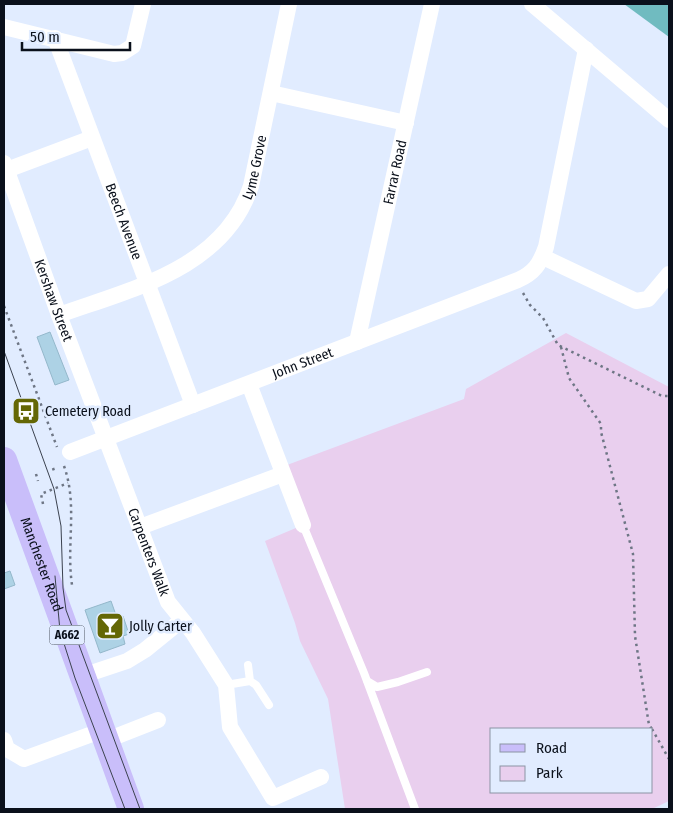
<svg xmlns="http://www.w3.org/2000/svg" width="673" height="813" viewBox="0 0 673 813" font-family="'Fira Sans Condensed',sans-serif">
<rect width="100%" height="100%" fill="#e1ecff"/>
<!-- green -->
<path fill="#e9cfee" fill-rule="evenodd" d="M566,333L669,387V801L652,809H345L328,699L300,641L295,623L265,541L303,525L287,465L464,399L466,389ZM492,729H652V792H492Z"/>
<!-- water -->
<path fill="#70bbc0" d="M624,4H669V37Z"/>
<!-- building -->
<path fill="#add2e5" stroke="#94b8cb" d="M50,332L69,380L55,385L37,337Z
M10,571L15,585L4,589V573Z
M111,601L117,618L123,616L129,634L123,636L125,644L100,653L85,610Z"/>
<g fill="none" stroke-linecap="round" stroke-linejoin="round">
<!-- path -->
<path stroke="#6e7685" stroke-width="2.5" stroke-dasharray="2.5 4" stroke-linecap="butt" d="M523,293L530,305L543,318L558,345L662,396H669
M4,306L57,447
M561,347L569,378L601,424V432L633,554L635,636L649,725L652,729
M64,466C78,505 66,545 72,585
M53,468L55,474
M36,474L38,481
M43,504L41,494L68,483
M652,729L669,759"/>
<!-- lane -->
<path stroke="#fff" stroke-width="8" d="M303,525L364,673L415,809
M248,665L250,681
M367,681L377,687L398,682L427,672
M226,685L250,681L256,685L269,705"/>
<!-- street -->
<g stroke="#fff" stroke-width="16">
<path d="M532,4L669,120"/>
<path d="M4,27L114,54L122,53L133,46L143,4"/>
<path id="s1" d="M55,38L193,405"/>
<path d="M271,93L406,123"/>
<path id="s2" d="M4,163L59,315L168,602L193,633L226,685L230,727L273,798L321,777"/>
<path d="M4,171L92,138"/>
<path d="M543,257L636,301L648,299L669,274"/>
<path id="s3" d="M59,315C131,289 224,269 251,186L289,4"/>
<path id="s4" d="M357,342L432,4"/>
<path d="M249,384L303,525"/>
<path id="s5" d="M70,452L518,280C534,273 540,264 546,247L586,49"/>
<path d="M140,527L283,474"/>
<path d="M82,676L127,661L145,650L182,620"/>
<path d="M4,740L7,749L24,759L103,730"/>
<path d="M107,740L158,720"/>
</g>
<!-- primary -->
<path stroke="#c9befa" stroke-width="26" id="s6" d="M4,460L131,809"/>
<!-- tram -->
<path stroke="#3b424f" stroke-width="1" d="M4,351L54,489L61,526L63,588L66,610L140,809
M55,576L60,631L75,678L125,809"/>
</g>
<!-- icons -->
<defs>
<symbol id="bus-square" viewBox="-11 -11 22 22"><rect x="-9" y="-9" width="18" height="18" rx="4" fill="#646705" stroke="#e1ecff"/><path d="M-5-6H5V4H4V6H2V4H-2V6H-4V4H-5ZM-3.5-4V0h7V-4ZM-3.5 1.2v1.5H-2V1.2ZM2 1.2v1.5H3.5V1.2Z" fill="#fff"/></symbol>
<symbol id="bar-square" viewBox="-11 -11 22 22"><rect x="-9" y="-9" width="18" height="18" rx="4" fill="#646705" stroke="#e1ecff"/><path d="M-6-5H6L.8 .8V4.5H3.5V6h-7V4.5H-.8V.8Z" fill="#fff"/></symbol>
</defs>
<g fill-rule="evenodd">
<use href="#bus-square" x="10" y="395" width="32" height="32"/>
<use href="#bar-square" x="94" y="610" width="32" height="32"/>
</g>
<g text-anchor="middle" stroke-width="5" stroke-linejoin="round" paint-order="stroke">
<!-- shield labels -->
<rect fill="#e1ecff" stroke="#4a525f" stroke-width="1" x="49.5" y="625.5" width="35" height="19" rx="4"/>
<g font-size="12" font-weight="bold" fill="#0a101b">
<text x="67" y="639">A662</text>
</g>
<!-- street labels -->
<g font-size="14" fill="#0a101b" stroke="#e1ecff">
<text dy="5" stroke="none"><textPath href="#s3" startOffset="260">Lyme Grove</textPath></text>
<text dy="5" stroke="none"><textPath href="#s4" startOffset="174">Farrar Road</textPath></text>
<text dy="5" stroke="none"><textPath href="#s1" startOffset="196">Beech Avenue</textPath></text>
<text dy="5" stroke="none"><textPath href="#s2" startOffset="146">Kershaw Street</textPath></text>
<text dy="5" stroke="none"><textPath href="#s5" startOffset="249">John Street</textPath></text>
<text dy="5" stroke="none"><textPath href="#s2" startOffset="415">Carpenters Walk</textPath></text>
<text dy="5" stroke="none"><textPath href="#s6" startOffset="111">Manchester Road</textPath></text>
</g>
<!-- poi labels -->
<g font-size="14" fill="#0a101b" stroke="#e1ecff" text-anchor="start">
<text x="45" y="416">Cemetery Road</text>
<text x="129" y="631">Jolly Carter</text>
</g>
</g>
<!-- border -->
<rect width="673" height="813" fill="none" stroke="#0a101b" stroke-width="10"/>
<!-- legend -->
<rect x="490" y="728" width="162" height="65" fill="#e1ecff" stroke="#8b94a4"/>
<rect x="500" y="744" width="25" height="8" fill="#c9befa" stroke="#8b94a4"/>
<text x="536" y="753" font-size="15" fill="#0a101b">Road</text>
<rect x="500" y="766" width="25" height="15" fill="#e9cfee" stroke="#8b94a4"/>
<text x="536" y="778" font-size="15" fill="#0a101b">Park</text>
<!-- scale -->
<path d="M22 42v8h108v-8" fill="none" stroke="#0a101b" stroke-width="2.5"/>
<text x="30" y="42" font-size="15" fill="#0a101b" stroke="#e1ecff" stroke-width="4" paint-order="stroke">50 m</text>
</svg>
